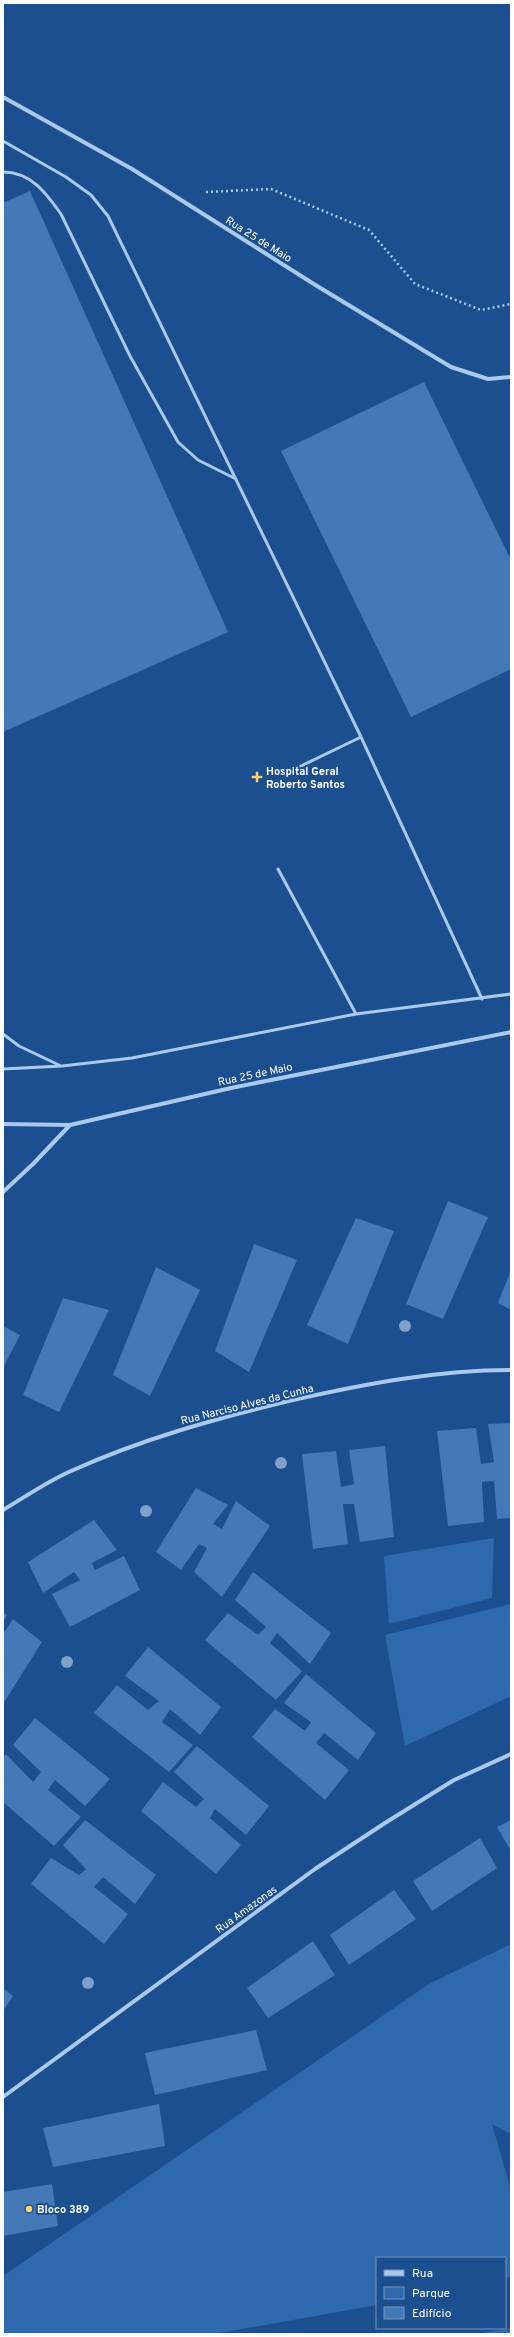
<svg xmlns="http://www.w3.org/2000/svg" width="514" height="2337" viewBox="0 0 514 2337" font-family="Overpass,sans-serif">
<rect width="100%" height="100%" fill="#1b4f8f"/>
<!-- green -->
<path fill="#2e69ad" d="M494,1538L492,1598L389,1624L384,1556Z
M511,1604V1696L405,1746L385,1635Z
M511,1944V2134L492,2124L511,2190V2277L505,2278V2258H377V2305L214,2334H3V2276L429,1984Z
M511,2328V2334H476Z"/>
<!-- building -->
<path fill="#4478b7" d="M30,191L228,632L3,732V203Z
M424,382L511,560V669L411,717L281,451Z
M448,1201L488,1217L443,1319L406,1304Z
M356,1218L394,1231L348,1344L307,1325Z
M254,1244L297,1260L249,1372L215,1351Z
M156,1267L200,1290L150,1396L113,1375Z
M511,1270V1310L498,1303Z
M63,1298L109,1310L59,1412L23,1395Z
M3,1326L20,1335L3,1368Z
M511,1423V1518L497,1519L494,1481L482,1482L484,1522L448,1526L437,1431L476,1428L481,1464L494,1462L488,1424Z
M385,1446L394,1537L360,1542L354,1504H343L348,1544L313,1549L302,1454L336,1451L341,1487L354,1484L349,1450Z
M196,1488L228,1505L213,1524L222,1529L236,1501L270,1526L222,1597L194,1572L207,1548L199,1544L181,1570L156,1552Z
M94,1520L117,1550L92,1563L95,1570L124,1556L140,1590L70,1627L52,1594L80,1580L74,1572L43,1593L28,1562Z
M253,1572L331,1633L310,1664L277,1633L270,1643L302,1671L276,1700L205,1640L228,1613L258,1635L266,1627L235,1600Z
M3,1612L7,1615L3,1621Z
M13,1619L42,1642L3,1704V1634Z
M148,1647L221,1707L200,1735L170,1709L162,1722L193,1745L169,1772L94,1713L117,1685L148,1710L159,1701L125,1676Z
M306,1674L376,1733L358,1760L324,1733L316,1743L349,1770L325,1800L252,1737L275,1709L305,1731L311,1722L284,1703Z
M35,1718L110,1779L85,1806L55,1780L48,1790L81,1817L54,1846L3,1802V1758L6,1754L33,1782L41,1772L13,1745Z
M197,1746L269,1806L246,1835L215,1809L210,1818L241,1845L216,1874L141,1811L163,1782L196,1807L204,1799L174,1772Z
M85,1820L156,1875L135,1904L103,1877L94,1887L128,1914L104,1944L31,1884L51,1858L79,1875L86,1869L63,1845Z
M511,1820V1851L497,1827Z
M480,1838L497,1868L432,1911L413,1881Z
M394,1890L416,1919L349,1965L330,1935Z
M313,1941L335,1975L268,2018L247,1988Z
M3,1988L13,1996L3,2011Z
M256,2030L267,2070L155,2095L145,2053Z
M159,2104L165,2146L53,2167L43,2128Z
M52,2184L58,2226L3,2236V2192Z"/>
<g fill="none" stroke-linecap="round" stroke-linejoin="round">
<!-- path -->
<path stroke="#a9c9ee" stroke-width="2.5" stroke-dasharray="2 3" stroke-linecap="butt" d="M206,192L271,189L369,230L415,284L481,310L511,304"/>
<!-- lane -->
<path stroke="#a9c9ee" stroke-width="3" d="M3,141L66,177L91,195L108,216L361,737L482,999
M3,172C31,172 46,193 61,214L130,356L178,442L198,460L236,479
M299,767L361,737
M278,869L356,1014
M3,1034L19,1046L61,1066
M3,1069L62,1066L132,1058L356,1014L511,994"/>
<!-- street -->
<path stroke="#a9c9ee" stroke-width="4" d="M3,97L132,169L317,286L451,367L488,379L511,377
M3,1124L70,1125L231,1088L511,1032
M3,1192L33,1164L70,1125
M3,1510C25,1497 48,1481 71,1471C142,1439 217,1418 293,1400C365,1384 437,1370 511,1370
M3,2097L315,1869L385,1823L454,1780L511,1754"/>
</g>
<!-- trees -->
<g fill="#7ea0ca">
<circle cx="405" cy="1326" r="6"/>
<circle cx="281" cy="1463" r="6"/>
<circle cx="146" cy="1511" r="6"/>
<circle cx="67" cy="1662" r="6"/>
<circle cx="88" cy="1983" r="6"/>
</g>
<!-- markers -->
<g fill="#ffd166" stroke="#1b4f8f" stroke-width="1.5">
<path d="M255 771h4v4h4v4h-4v4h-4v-4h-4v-4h4z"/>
<circle cx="29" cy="2209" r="4"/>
</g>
<g text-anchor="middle" stroke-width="4" stroke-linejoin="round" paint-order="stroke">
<!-- street labels -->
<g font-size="11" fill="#fff" stroke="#1b4f8f">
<text transform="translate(259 239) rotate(32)" y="4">Rua 25 de Maio</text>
<text transform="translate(255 1074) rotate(-12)" y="4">Rua 25 de Maio</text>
<text transform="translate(247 1404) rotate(-14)" y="4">Rua Narciso Alves da Cunha</text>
<text transform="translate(246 1909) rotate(-36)" y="4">Rua Amazonas</text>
</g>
<!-- poi labels -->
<g font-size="11" font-weight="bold" fill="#fff" stroke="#1b4f8f" text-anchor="start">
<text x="266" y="775">Hospital Geral<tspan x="266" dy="13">Roberto Santos</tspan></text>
<text x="37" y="2213">Bloco 389</text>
</g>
</g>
<!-- border -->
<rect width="514" height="2337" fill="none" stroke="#ffffff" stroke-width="8"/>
<!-- legend -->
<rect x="376" y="2257" width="130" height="72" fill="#1b4f8f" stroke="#7695bc"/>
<rect x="384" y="2270" width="20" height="6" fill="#a9c9ee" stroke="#7695bc"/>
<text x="412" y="2277" font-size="12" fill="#ffffff">Rua</text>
<rect x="384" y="2287" width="20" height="12" fill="#2e69ad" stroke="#7695bc"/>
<text x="412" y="2297" font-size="12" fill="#ffffff">Parque</text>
<rect x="384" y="2307" width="20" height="12" fill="#4478b7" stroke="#7695bc"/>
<text x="412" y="2317" font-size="12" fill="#ffffff">Edifício</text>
</svg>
